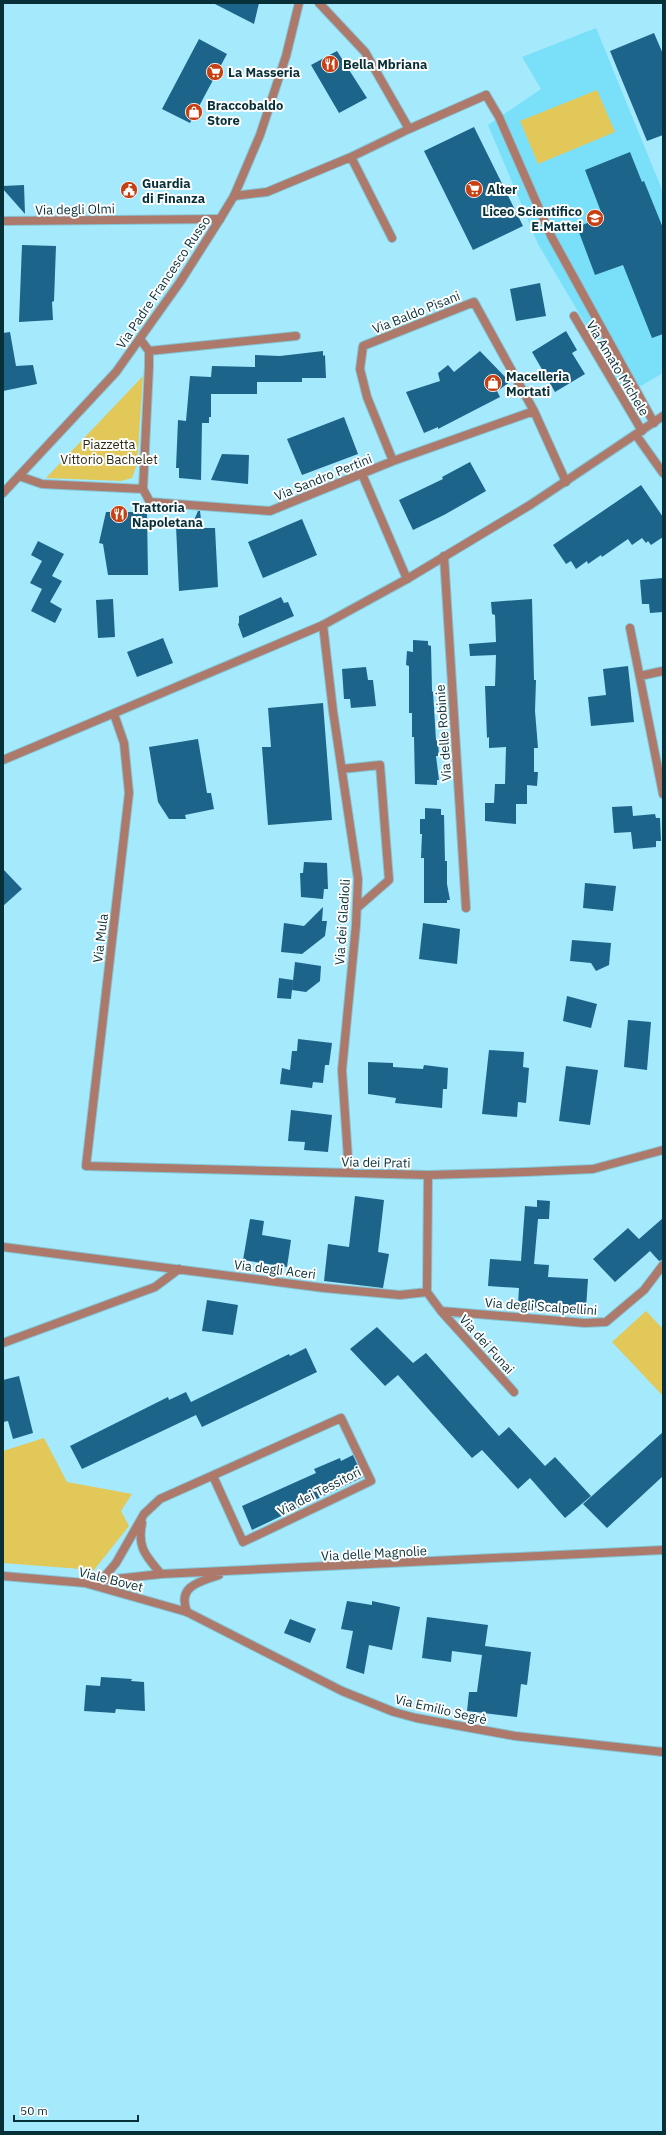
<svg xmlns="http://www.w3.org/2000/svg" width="666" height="2135" viewBox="0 0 666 2135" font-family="'IBM Plex Sans',sans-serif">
<rect width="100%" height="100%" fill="#a4e9fc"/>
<!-- built -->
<path fill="#7ae0fa" d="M596,28L663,192V373L627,394L538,244L488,125L541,89L522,57Z"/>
<!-- green -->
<path fill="#e1c859" d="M597,90L615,132L538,164L520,121Z
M143,376L137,464L132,478L121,481L46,478Z
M646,1311L663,1329V1396L612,1342Z
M44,1438L67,1482L132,1494L121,1511L129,1526L94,1570L3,1563V1451Z"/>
<!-- building -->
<path fill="#1d648b" d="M213,3H259L254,24Z
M654,33L663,54V135L647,141L610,51Z
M199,39L227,54L190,123L162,109Z
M337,51L367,98L339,113L311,65Z
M474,127L523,226L473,250L424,151Z
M630,152L642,182L644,181L663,228V334L652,338L623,265L595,275L577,227L603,217L585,170Z
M24,185L25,214L3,189V186Z
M22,245L56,246L54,301L52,302L53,320L19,322Z
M540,283L546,316L516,321L510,289Z
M566,331L577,350L572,353L585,374L555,392L532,352Z
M10,332L16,366L33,365L37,384L3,391V333Z
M323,351V356L325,355L326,378H302V382H257V394H211V417H209V423H202L201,480L179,478V468H176L178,420L186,421L190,376L211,377L212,366L255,367V355L280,356Z
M480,351L510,382L497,391L500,397L438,429V427L424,433L406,392L440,381L438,373L448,365L454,372Z
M344,417L358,454L302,475L287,439Z
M222,454L249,455L248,484L211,480Z
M470,462L486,491L444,515L413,530L399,500L443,479L442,477Z
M641,485L663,517V537L651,545L648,541L646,543L642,538L632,545L628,539L602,557L601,555L588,564L587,561L576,569L571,561L566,564L553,545Z
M198,511H200L202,528H215L218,587L179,591L176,526L192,525Z
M106,512H147L148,575H108L103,544L99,543Z
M302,519L317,555L263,578L248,542Z
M38,541L64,554L52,576L62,581L50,602L62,609L55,623L31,611L42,589L30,583L42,561L31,555Z
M663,578V612L650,613L649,604H642L640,580Z
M281,597L284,603L288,602L294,616L243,638L238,624L239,623V616Z
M113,599L115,637L98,638L96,600Z
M532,599L534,680H536L535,711L538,748H534V772H538L537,786L527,785V804H516V824L485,821V803H494L495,784H505L506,747L489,748V737L487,738L485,686H495L496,655L470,656L469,644L496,642L495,615L492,614L491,602Z
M163,638L173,663L137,677L127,652Z
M413,640L428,641V645L431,646L432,691L433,692L436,740L438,742L439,756H436L439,780H437V785L415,784L414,737H412V713H409V666L406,665L407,651L413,652Z
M628,666L634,722L591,726L588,697L606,695L603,669Z
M366,667L368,680H373L376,706L351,708L350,699H344L342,669Z
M323,703L332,820L268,825L262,747H271L268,708Z
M198,739L207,793H211L214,809L185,815L186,819H169L158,802L149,747Z
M632,806L633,816L655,814L656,818H660L661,841H656V847L633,849L631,832L614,833L612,807Z
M425,808L441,809V815H444L445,861H447V884L450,900H447V903H424V858H421L422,834H420V819H425Z
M304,862L327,863L328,889H324L323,899L301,897L300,873H303Z
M3,869L22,889L3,906Z
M585,883L616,886L613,911L583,908Z
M323,907L322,921H327L325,936L302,954L281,952L284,923L304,926Z
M423,923L460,929L457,964L419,959Z
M572,940L611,943L609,965L596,971L591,963L570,961Z
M295,962L321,966L320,981L306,992L292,990Z
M279,978L293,980L291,999L277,998Z
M567,996L597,1004L591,1028L563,1021Z
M628,1020L651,1022L647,1070L624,1067Z
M298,1039L332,1043L329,1065H325L323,1083L313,1082L312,1088L280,1084L282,1068L290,1070L292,1051H297Z
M489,1050L524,1052L523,1067L529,1068L526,1103L518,1102L517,1117L482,1114Z
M368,1062L393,1063V1067L423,1069L424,1065L448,1068L447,1089H443L442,1108L395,1103L396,1098L368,1094Z
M566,1066L598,1070L590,1125L559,1121Z
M291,1110L332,1115L328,1152L304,1150L305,1142L288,1141Z
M355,1196L384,1200L378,1252L389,1254L383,1288L324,1281L328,1244L349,1247Z
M537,1200L550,1201L549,1219H538L534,1264L549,1265L548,1277L588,1279L586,1308L546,1305V1308L528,1307V1305L518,1304L519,1288L488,1286L490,1259L521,1261L525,1206L537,1207Z
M663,1218V1260L659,1261L650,1251L615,1282L593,1259L628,1228L639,1239Z
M250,1219L264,1221L262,1235L291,1240L287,1267L243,1260Z
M207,1300L238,1305L233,1335L202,1331Z
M377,1327L413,1363L426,1353L499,1436L509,1427L545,1466L555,1457L591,1496L565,1518L530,1478L518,1489L482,1450L472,1458L398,1375L385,1386L350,1349Z
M306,1348L317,1372L202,1427L196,1415L82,1469L70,1446L168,1397L169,1400L186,1392L191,1402L289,1354L290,1356Z
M19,1376L33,1433L13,1439L8,1421L3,1422V1380Z
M663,1432V1476L607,1528L583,1504Z
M353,1455L363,1477L252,1530L242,1506L316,1473L314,1469L340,1458L341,1461Z
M347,1601L372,1605V1601L400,1607L392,1650L369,1645L364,1674L346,1668L353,1631L341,1629Z
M427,1617L488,1625L485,1646L531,1652L527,1685L521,1684L517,1717L467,1711L469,1692H477L482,1655L452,1651L451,1662L422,1658Z
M290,1619L316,1629L310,1643L284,1633Z
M101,1677L132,1679L131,1681L144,1682L145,1711L116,1709L115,1713L84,1711L86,1685L100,1686Z"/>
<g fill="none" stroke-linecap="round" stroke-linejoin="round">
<defs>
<path id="service" d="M486,95L499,117L551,236L654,423"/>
<path id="minor" d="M319,3L365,52L409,129L486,95
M351,157L392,238
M234,196L267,192L351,157L409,129
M3,221L220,219
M574,316L642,431
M140,339L149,351V366L143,489
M149,351L296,336
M636,435L663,473
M393,461L367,397L360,369L363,346L474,302L534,411
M362,474L407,579
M19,476L42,484L143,489
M143,489L150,502L270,511L393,461L534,411L566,482
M444,556L466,908
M323,625L333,711L358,879L356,925L342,1070L349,1173
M630,628L663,794
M640,676L663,671
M114,714L124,743L129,793L86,1166L428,1175L526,1172L593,1169L663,1150
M342,769L380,765L389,880L357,908
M3,1247L324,1288L400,1295L427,1292L428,1175
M427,1292L441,1311L585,1323L606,1322L644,1290L663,1265
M441,1311L514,1392
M3,1343L155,1287L179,1269
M142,1523C137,1548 146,1556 161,1574
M97,1581L161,1574L663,1550
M85,1583L105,1576L116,1563L144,1514L160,1499L341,1418L371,1481L243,1542L213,1476
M187,1612C177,1586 199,1582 219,1575"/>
<path id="tertiary" d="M3,493L116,372L180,282L220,219L234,196L260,135L286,56L299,3
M3,760L323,625L407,579L530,505L663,416
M3,1576L85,1583L187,1612L342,1691L394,1712L416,1718L515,1736L663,1752"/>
</defs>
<!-- service casing -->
<use href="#service" stroke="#85c4d5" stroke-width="10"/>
<!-- minor casing -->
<use href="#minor" stroke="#85c4d5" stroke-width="10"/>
<!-- tertiary casing -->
<use href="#tertiary" stroke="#85c4d5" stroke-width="10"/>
<!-- service -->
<use href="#service" stroke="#ac796b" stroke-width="8"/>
<!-- minor -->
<use href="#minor" stroke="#ac796b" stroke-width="8"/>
<!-- tertiary -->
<use href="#tertiary" stroke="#ac796b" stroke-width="8"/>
</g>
<!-- icons -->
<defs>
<symbol id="restaurant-disc" viewBox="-11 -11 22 22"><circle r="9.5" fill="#c84011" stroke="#fdfdfd"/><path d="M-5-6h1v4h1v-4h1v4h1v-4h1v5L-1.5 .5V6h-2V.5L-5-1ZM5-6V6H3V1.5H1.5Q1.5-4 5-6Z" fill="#fff"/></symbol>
<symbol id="supermarket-disc" viewBox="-11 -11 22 22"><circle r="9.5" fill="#c84011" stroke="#fdfdfd"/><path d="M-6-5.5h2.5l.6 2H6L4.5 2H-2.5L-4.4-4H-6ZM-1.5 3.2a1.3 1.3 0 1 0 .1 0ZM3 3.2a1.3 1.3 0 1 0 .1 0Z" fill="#fff"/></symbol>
<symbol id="shop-disc" viewBox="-11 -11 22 22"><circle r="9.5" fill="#c84011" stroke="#fdfdfd"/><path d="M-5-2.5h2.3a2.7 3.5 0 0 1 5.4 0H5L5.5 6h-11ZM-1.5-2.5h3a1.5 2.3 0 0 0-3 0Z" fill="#fff"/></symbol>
<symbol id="civic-disc" viewBox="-11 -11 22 22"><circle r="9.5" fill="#c84011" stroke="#fdfdfd"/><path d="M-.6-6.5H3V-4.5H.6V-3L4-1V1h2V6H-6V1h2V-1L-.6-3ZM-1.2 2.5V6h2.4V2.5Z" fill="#fff"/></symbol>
<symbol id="school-disc" viewBox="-11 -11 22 22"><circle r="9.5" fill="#c84011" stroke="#fdfdfd"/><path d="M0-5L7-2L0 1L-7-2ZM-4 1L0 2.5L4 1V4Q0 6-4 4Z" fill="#fff"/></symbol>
</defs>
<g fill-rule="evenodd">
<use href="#restaurant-disc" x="320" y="54" width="20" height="20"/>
<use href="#supermarket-disc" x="205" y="62" width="20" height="20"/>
<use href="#shop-disc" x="184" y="102" width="20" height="20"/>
<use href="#supermarket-disc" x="464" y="179" width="20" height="20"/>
<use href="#civic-disc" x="119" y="180" width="20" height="20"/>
<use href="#school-disc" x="585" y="208" width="20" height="20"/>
<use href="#shop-disc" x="483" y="373" width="20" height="20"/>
<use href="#restaurant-disc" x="109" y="504" width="20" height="20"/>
</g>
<g text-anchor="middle" stroke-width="4" stroke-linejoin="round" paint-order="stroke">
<!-- poi labels -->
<g font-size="13" font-weight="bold" fill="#073039" stroke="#fdfdfd" text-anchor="start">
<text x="343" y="69">Bella Mbriana</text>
<text x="228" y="77">La Masseria</text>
<text x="207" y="110">Braccobaldo<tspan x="207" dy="15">Store</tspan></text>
<text x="142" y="188">Guardia<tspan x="142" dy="15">di Finanza</tspan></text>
<text x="487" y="194">Alter</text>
<text x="582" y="216" text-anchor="end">Liceo Scientifico<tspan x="582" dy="15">E.Mattei</tspan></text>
<text x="506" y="381">Macelleria<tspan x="506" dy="15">Mortati</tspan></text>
<text x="132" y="512">Trattoria<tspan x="132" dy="15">Napoletana</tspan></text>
</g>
<!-- street labels -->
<g font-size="13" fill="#073039" stroke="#fdfdfd">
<text transform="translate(75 209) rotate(-1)" y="5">Via degli Olmi</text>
<text transform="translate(163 282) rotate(-56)" y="5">Via Padre Francesco Russo</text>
<text transform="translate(416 312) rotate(-22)" y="5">Via Baldo Pisani</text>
<text transform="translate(618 368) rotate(59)" y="5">Via Amato Michele</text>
<text transform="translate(323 477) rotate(-22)" y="5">Via Sandro Pertini</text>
<text transform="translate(443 733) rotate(-94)" y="5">Via delle Robinie</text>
<text transform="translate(342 922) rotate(-86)" y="5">Via dei Gladioli</text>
<text transform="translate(100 938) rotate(-83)" y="5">Via Mula</text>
<text transform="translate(376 1162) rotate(1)" y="5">Via dei Prati</text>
<text transform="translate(275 1269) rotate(7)" y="5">Via degli Aceri</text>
<text transform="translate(541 1306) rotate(4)" y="5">Via degli Scalpellini</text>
<text transform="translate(487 1344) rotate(48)" y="5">Via dei Funai</text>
<text transform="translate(319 1491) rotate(-27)" y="5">Via dei Tessitori</text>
<text transform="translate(374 1553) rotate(-3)" y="5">Via delle Magnolie</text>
<text transform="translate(111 1579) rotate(14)" y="5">Viale Bovet</text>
<text transform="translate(441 1709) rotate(13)" y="5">Via Emilio Segrè</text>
</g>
<!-- park labels -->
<g font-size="13" fill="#302b16" stroke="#fdfdfd">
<text x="109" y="449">Piazzetta<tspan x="109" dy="15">Vittorio Bachelet</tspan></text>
</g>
</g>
<!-- border -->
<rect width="666" height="2135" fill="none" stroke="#073039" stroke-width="8"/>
<!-- scale -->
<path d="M14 2115v6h124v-6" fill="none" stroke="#073039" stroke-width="2"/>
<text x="20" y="2115" font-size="12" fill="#073039" stroke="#fdfdfd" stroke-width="3" paint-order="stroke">50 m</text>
</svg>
